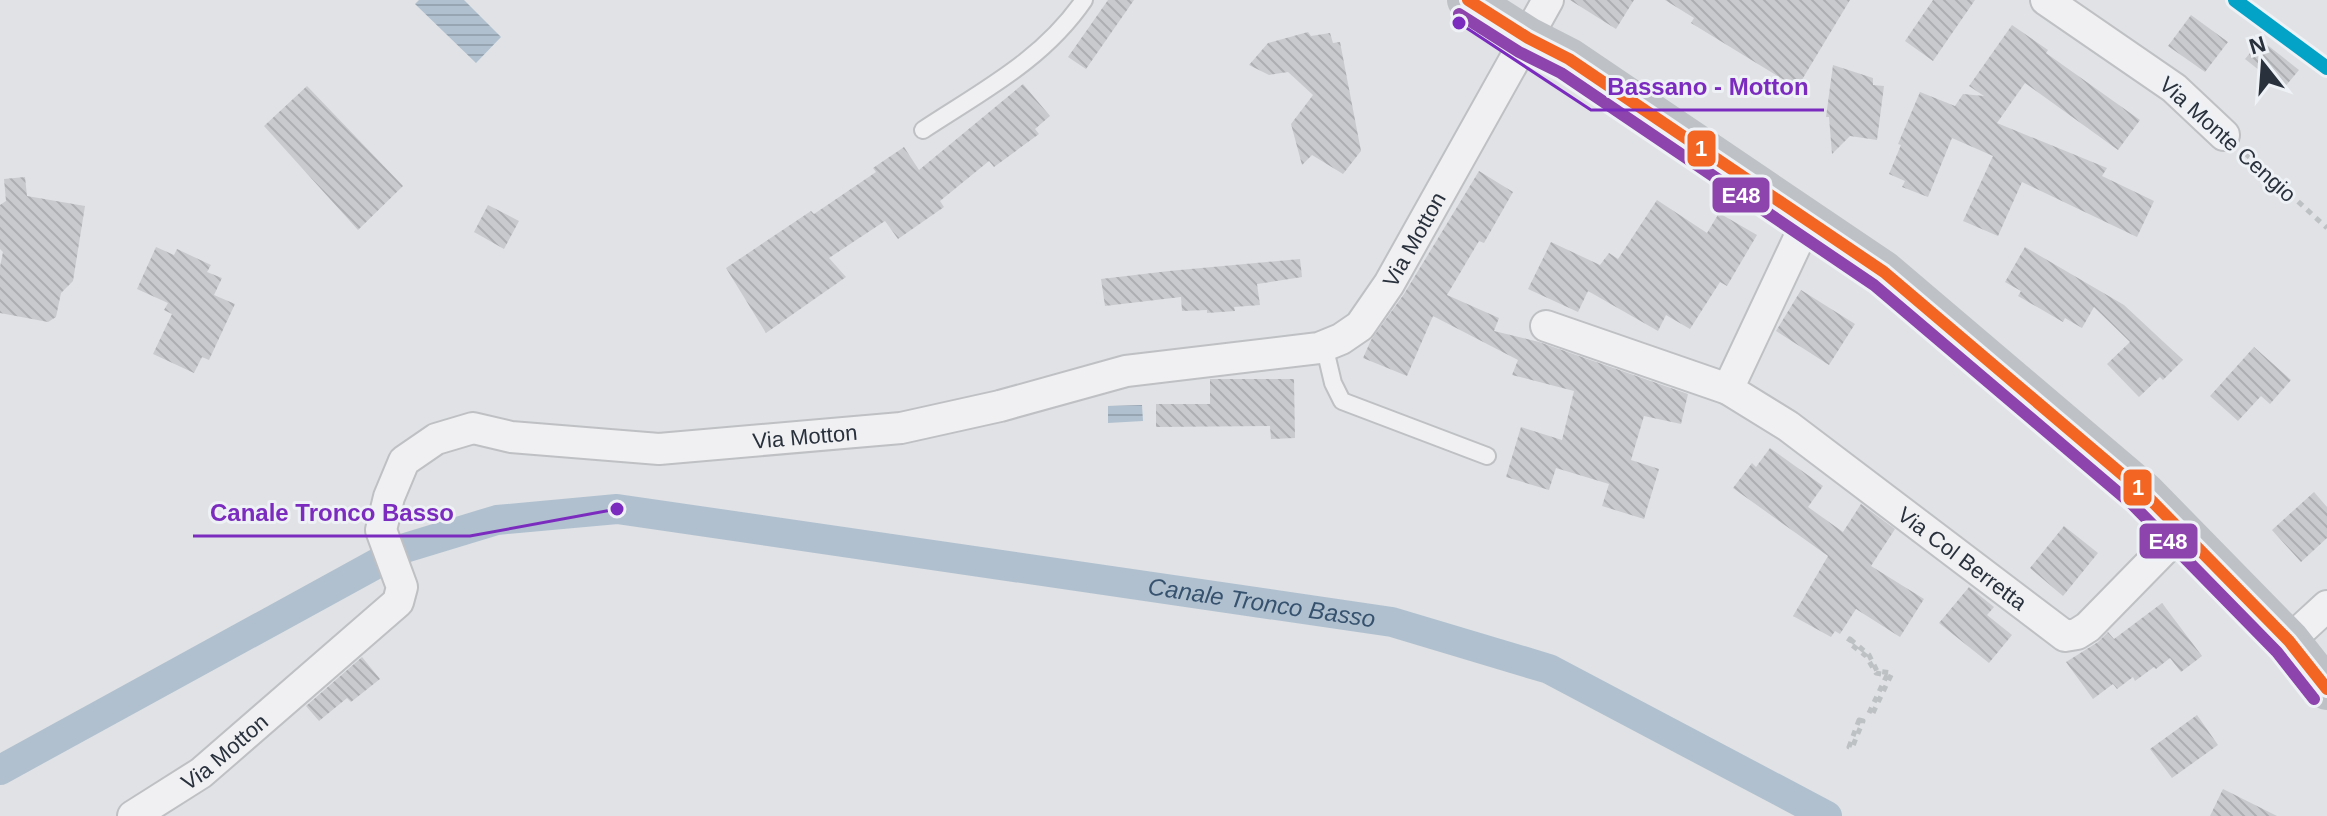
<svg xmlns="http://www.w3.org/2000/svg" width="2327" height="816" viewBox="0 0 2327 816" font-family="Helvetica,sans-serif">
<defs>
<pattern id="water-rules" width="6" height="5" patternUnits="userSpaceOnUse" patternTransform="scale(2)"><rect width="6" height="5" fill="#b0c0cf"/><path d="M0 2.5h6" fill="none" stroke="#97a5b3"/></pattern>
<pattern id="building-back-hatch" width="6" height="6" patternUnits="userSpaceOnUse" patternTransform="scale(2)"><rect width="6" height="6" fill="#c8cacd"/><path d="M-1 5l2 2M0 0l6 6M5-1l2 2" fill="none" stroke="#acaeb1"/></pattern>
</defs>
<rect width="100%" height="100%" fill="#e0e2e5"/>
<!-- water -->
<path fill="url(#water-rules)" d="M419,0H464L501,37L476,63L415,4Z
M1142,405L1143,421L1108,423V406Z"/>
<g fill="none" stroke-linecap="round" stroke-linejoin="round">
<!-- canal -->
<path stroke="#b0c0cf" stroke-width="30" id="s1" d="M0,770L405,548L497,520L617,509L1392,622L1549,669L1827,816"/>
</g>
<!-- building -->
<path fill="url(#building-back-hatch)" d="M1108,0H1134L1086,69L1068,57Z
M1570,0H1634L1616,29Z
M1665,0H1850L1797,88L1691,23L1694,18Z
M1933,0H1975L1933,61L1905,41Z
M2191,15L2228,42L2205,72L2168,46Z
M2012,25L2048,50L2046,53L2140,120L2118,150L2025,83L1997,123L2107,168L2102,176L2154,201L2137,237L2022,182L1998,236L1963,221L1993,156L1952,138L1928,197L1902,187L1905,181L1889,174L1901,145L1898,144L1920,92L1955,106L1963,94L1984,96L1969,86Z
M1308,32L1311,36L1330,33L1333,43L1340,42L1361,151L1343,174L1312,155L1302,165L1291,124L1313,95L1288,72L1269,75L1249,65L1268,43Z
M2261,40L2299,70L2283,89L2245,59Z
M1833,65L1873,78V85L1884,86L1877,140L1850,136L1832,154L1829,117H1826Z
M1023,84L1050,116L1035,129L1039,134L994,167L989,161L940,201L944,207L898,239L885,221L829,258L846,277L766,333L726,268L811,211L814,214L876,172L873,168L904,147L919,170Z
M307,86L403,186L358,230L264,126Z
M1479,171L1513,192L1484,243L1479,241L1447,295L1499,318L1494,331L1539,342L1688,394L1681,424L1644,416L1631,460L1659,469L1644,519L1602,506L1609,484L1556,468L1549,490L1506,477L1521,427L1562,440L1574,391L1512,375L1518,360L1433,316L1407,376L1363,358L1371,340L1404,294Z
M25,177L27,196L85,206L73,281L61,293L56,317L48,322L0,313V267L3,252L0,249V205L6,201L4,179Z
M1657,200L1707,233L1719,213L1757,235L1727,286L1720,282L1690,329L1666,315L1658,331L1588,291L1578,312L1528,289L1551,242L1600,265L1609,253L1618,259Z
M488,205L519,221L504,249L474,232Z
M156,247L174,255L177,249L211,265L207,272L222,278L214,295L235,304L209,360L202,357L194,373L153,354L172,314L164,310L168,303L137,289Z
M2025,247L2124,305L2183,360L2163,380L2160,377L2139,397L2107,364L2130,342L2094,307L2082,328L2065,318L2063,322L2018,296L2021,291L2005,282Z
M1300,259L1302,277L1257,284L1260,305L1234,307L1235,311L1207,313V310L1182,311L1181,297L1105,306L1101,279L1169,271Z
M1801,290L1855,324L1829,365L1776,331Z
M2254,347L2291,380L2270,404L2261,396L2238,421L2210,396Z
M1210,379H1294L1295,438L1271,439L1270,426L1156,427V404H1210Z
M1770,448L1823,486L1808,507L1843,532L1861,504L1895,529L1871,566L1924,599L1900,637L1856,609L1840,634L1835,631L1831,637L1793,616L1828,556L1733,488L1752,463L1756,467Z
M2314,492L2327,507V538L2301,562L2272,530Z
M2064,526L2098,553L2063,596L2030,568Z
M1969,587L1994,607L1987,615L2012,635L1989,663L1939,623Z
M2162,603L2202,656L2181,672L2170,658L2156,669L2154,667L2135,681L2133,677L2117,689L2113,684L2093,699L2066,662L2098,642L2108,632L2114,639Z
M362,657L380,679L351,702L347,698L319,721L306,706Z
M2197,715L2218,745L2172,778L2150,749Z
M2223,789L2277,816H2210Z"/>
<g fill="none" stroke-linecap="round" stroke-linejoin="round">
<defs>
<path id="service" d="M923,130C982,91 1043,60 1084,0
M1324,345L1333,383L1342,401L1487,456"/>
<g id="minor">
<path d="M2046,0L2174,88L2224,135"/>
<path id="s2" d="M1546,326L1728,389L1788,426L2065,636L2077,634L2088,627L2182,531"/>
<path d="M1728,389L1807,221"/>
<path d="M2289,641L2327,606"/>
<path id="s3" d="M133,816L201,773L398,602L402,587L381,530L389,497L404,461L436,439L473,428L511,437L659,449L901,428L1000,406L1126,371L1319,348L1341,339L1360,326L1389,284L1548,0"/>
</g>
</defs>
<!-- service casing -->
<use href="#service" stroke="#bec0c3" stroke-width="20"/>
<!-- minor casing -->
<use href="#minor" stroke="#bec0c3" stroke-width="34"/>
<!-- path -->
<path stroke="#bec1c4" stroke-width="5" stroke-dasharray="6 6" stroke-linecap="butt" d="M2245,153L2327,228
M1850,639L1869,655L1877,671L1892,673L1872,715L1869,713L1887,675L1876,673L1866,656L1848,642Z
M1859,720L1863,721L1852,748L1849,747Z"/>
<!-- service -->
<use href="#service" stroke="#f0f0f2" stroke-width="16"/>
<!-- minor -->
<use href="#minor" stroke="#f0f0f2" stroke-width="30"/>
<!-- secondary -->
<path stroke="#bec1c5" stroke-width="42" d="M1468,0L1528,38L1569,59L1884,272L2144,493L2289,641L2327,689"/>
<defs>
<path id="bus-1" d="M1468,0L1528,38L1569,59L1884,272L2144,493L2289,641L2327,689"/>
<path id="bus-2" d="M1459,14L1519,52L1561,73L1874,285L2133,505L2277,652L2314,699"/>
</defs>
<!-- bus-1 casing -->
<use href="#bus-1" stroke="#eef1f5" stroke-width="18"/>
<!-- bus-2 casing -->
<use href="#bus-2" stroke="#eef1f5" stroke-width="18"/>
<!-- bus-1 -->
<use href="#bus-1" stroke="#f26522" stroke-width="12"/>
<!-- bus-2 -->
<use href="#bus-2" stroke="#8e44ad" stroke-width="12"/>
<defs>
<path id="rail-1" d="M2235,0L2327,68"/>
</defs>
<!-- rail-1 casing -->
<use href="#rail-1" stroke="#eef1f5" stroke-width="20"/>
<!-- rail-1 -->
<use href="#rail-1" stroke="#02a3c7" stroke-width="14"/>
</g>
<g text-anchor="middle" stroke-width="6" stroke-linejoin="round" paint-order="stroke">
<!-- street labels -->
<g font-size="22" fill="#29313d" stroke="#eef1f5">
<text transform="translate(2228 139) rotate(42)" y="8">Via Monte Cengio</text>
<text dy="8" stroke="none"><textPath href="#s3" startOffset="1574">Via Motton</textPath></text>
<text dy="8" stroke="none"><textPath href="#s3" startOffset="902">Via Motton</textPath></text>
<text dy="8" stroke="none"><textPath href="#s2" startOffset="482">Via Col Berretta</textPath></text>
<text dy="8" stroke="none"><textPath href="#s3" startOffset="112">Via Motton</textPath></text>
</g>
<!-- water labels -->
<g font-size="24" font-style="italic" fill="#36526e" stroke="#eef1f5">
<text dy="8" stroke="none"><textPath href="#s1" startOffset="1330">Canale Tronco Basso</textPath></text>
</g>
</g>
<!-- callouts -->
<path fill="none" stroke="#7b2cbf" stroke-width="3" d="M1459 23L1591 110H1824M617 509L470 536H193"/>
<g fill="#7b2cbf" stroke="#eef1f5" stroke-width="3">
<circle cx="1459" cy="23" r="8"/>
<circle cx="617" cy="509" r="8"/>
</g>
<g font-size="24" text-anchor="middle" font-weight="bold" fill="#7b2cbf" stroke="#eef1f5" stroke-width="6" stroke-linejoin="round" paint-order="stroke">
<text x="1708" y="95">Bassano - Motton</text>
<text x="332" y="521">Canale Tronco Basso</text>
</g>
<g stroke="#eef1f5" stroke-width="3">
<rect x="1686" y="129" width="31" height="39" rx="8" fill="#f26522"/>
<rect x="1711" y="176" width="60" height="38" rx="8" fill="#8e44ad"/>
<rect x="2122" y="468" width="31" height="39" rx="8" fill="#f26522"/>
<rect x="2138" y="522" width="61" height="38" rx="8" fill="#8e44ad"/>
</g>
<g font-size="22" text-anchor="middle" font-weight="bold" fill="#fff">
<text x="1701" y="156">1</text>
<text x="1741" y="203">E48</text>
<text x="2138" y="495">1</text>
<text x="2168" y="549">E48</text>
</g>
<!-- north arrow -->
<g transform="translate(2263 64) rotate(343)" stroke="#eef1f5" stroke-width="6" paint-order="stroke">
<path d="M0-6L14 30L0 20L-14 30Z" fill="#29313d"/>
<text y="-12" font-size="22" font-weight="bold" text-anchor="middle" fill="#29313d">N</text>
</g>
</svg>
